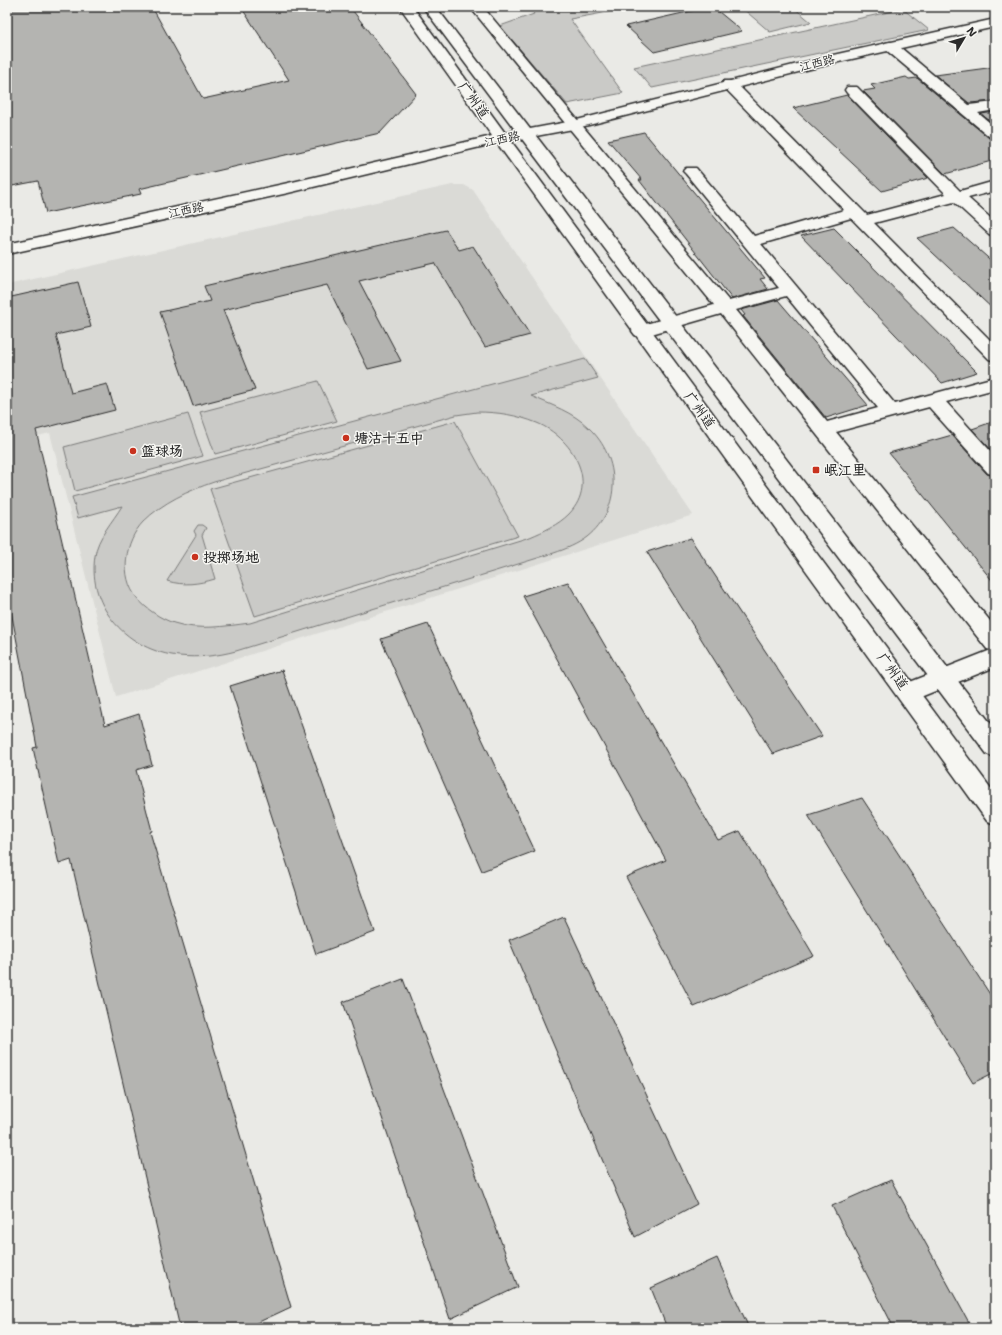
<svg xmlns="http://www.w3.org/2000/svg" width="1002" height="1335" viewBox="0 0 1002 1335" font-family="'Shantell Sans','LXGW WenKai TC',sans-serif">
<rect width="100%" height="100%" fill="#eaeae6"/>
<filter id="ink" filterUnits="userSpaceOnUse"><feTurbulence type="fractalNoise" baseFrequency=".025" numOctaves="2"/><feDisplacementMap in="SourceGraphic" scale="8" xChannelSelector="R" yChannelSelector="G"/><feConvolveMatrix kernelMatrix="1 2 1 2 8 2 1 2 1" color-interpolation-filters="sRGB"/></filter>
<g filter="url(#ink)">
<!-- built -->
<path fill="#dadad6" d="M452,185H464L473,190L693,515L116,697L50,433L7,444V285Z"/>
<!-- green -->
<path fill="#cacac7" stroke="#7a7a79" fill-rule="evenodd" d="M529,7H636L570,19L623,93L567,104L500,26L534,14Z
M741,7H793L811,22L770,32Z
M903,9L929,30L652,88L634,67Z
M585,359L598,378L531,396C551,405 573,412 589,428C621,458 622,509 587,537C578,544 566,549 554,553L236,651C217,656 199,658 179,656C129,651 87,608 95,556C97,538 113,521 122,506L78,518L72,497ZM477,412C498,412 517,415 537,423C571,437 600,482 569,514C558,525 544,531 530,537L250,623C226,626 198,631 174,623C161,619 146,609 137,598C119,576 125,541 143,522C163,502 188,491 214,482L456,415Z
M318,381L337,421L215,454L200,412Z
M188,414L203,456L75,491L64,447Z
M455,421L518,536L255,616L210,489Z
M198,525H202L206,528L202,535L215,579C198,584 184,586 167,581L196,535L194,531Z"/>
<!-- building -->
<path fill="#b4b4b1" stroke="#2b2b2b" d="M7,7H152L203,99L289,80L241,7H350L416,94L380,133L139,189L141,194L46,213L38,181L7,187Z
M709,7H713L742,31L654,52L626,26Z
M995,67V101L969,103L935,75Z
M906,77L909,79L917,78L989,138L995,139V160L945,174L863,91L875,89L871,85Z
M847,95L928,178L882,191L793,108Z
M995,112V125L981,114Z
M644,132L765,278L760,279L768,289L732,299L639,180H642L608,140Z
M834,228L853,247L977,372L942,383L801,236Z
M954,228L995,264V311L917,238Z
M446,230L459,250L473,246L530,335L485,347L435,263L359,281L401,361L368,369L327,285L223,310L255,390L193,406L160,312L210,301L204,286Z
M78,282L91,327L56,335L71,393L107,384L115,410L36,430L105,725L139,714L152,765L136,770L152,831L150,832L291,1307L246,1328H180L71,860L59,864L33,748L37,747L7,590V298Z
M778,300L868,405L826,418L743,316L745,315L741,310Z
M995,421V454L972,429Z
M952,435L987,474L995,476V584L889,453Z
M690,538L822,736L773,754L647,552Z
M568,582L718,840L740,831L814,956L694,1007L626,877L666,860L523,596Z
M428,624L535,851L482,871L381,639Z
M282,670L375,932L316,954L230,686Z
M862,798L995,1002V1072L973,1083L808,815Z
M564,917L697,1204L635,1237L509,940Z
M403,979L518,1287L450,1319L343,1002Z
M891,1180L972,1328H894L832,1206Z
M717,1258L749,1328H667L651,1288Z"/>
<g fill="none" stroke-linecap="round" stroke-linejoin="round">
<defs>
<path id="street" d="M470,7H483L729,301L779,288L686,174L683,171L686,168H696L754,236L844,210L724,87L722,84L724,81H734L867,215L946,194L847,93L845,90L847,87H857L960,191L995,181V191L968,198L995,222V236L989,234L954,202L874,223L995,345V361L989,359L851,218L761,244L895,404L995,377V389L946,402L995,456V475L988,473L929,407L836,432L995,627V667L908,702L900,700L897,693L900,686L991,650L987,649L721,314L641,337L635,335L632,331L635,327L714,305ZM786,296L878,408L827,422L736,310Z
M890,42L895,43L969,105L995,102V110L978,113L995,127V138L990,137L885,49L883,46L885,43Z"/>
<path id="secondary" d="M400,7H413L505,133L516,131L423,7H436L530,129L573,121L833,55L995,19V27L834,63L573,129L536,136L995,729V757L987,754L522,139L511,141L995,794V824L987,821L497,143L288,193L7,254V244L288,183L492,136Z"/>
</defs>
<!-- street casing -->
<use href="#street" stroke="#2b2b2b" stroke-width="3"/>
<!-- secondary casing -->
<use href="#secondary" stroke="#2b2b2b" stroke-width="3"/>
<!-- street -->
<use href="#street" fill="#f6f6f2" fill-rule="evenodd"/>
<!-- secondary -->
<use href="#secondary" fill="#f6f6f2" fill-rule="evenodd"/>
</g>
</g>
<!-- markers -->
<g fill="#c8321e" stroke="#f6f6f2" stroke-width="1.5">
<circle cx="346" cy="438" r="4"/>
<circle cx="133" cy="451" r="4"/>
<rect x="812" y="466" width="8" height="8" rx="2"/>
<circle cx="195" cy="557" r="4"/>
</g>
<g text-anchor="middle" stroke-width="3" stroke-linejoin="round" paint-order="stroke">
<!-- far-street labels -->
<g font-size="12" fill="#2b2b2b" stroke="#f6f6f2">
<text transform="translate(817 63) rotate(-14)" y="4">江西路</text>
<text transform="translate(502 139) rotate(-12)" y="4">江西路</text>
<text transform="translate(186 210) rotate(-12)" y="4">江西路</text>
</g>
<!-- street labels -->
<g font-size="14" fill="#2b2b2b" stroke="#f6f6f2">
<text transform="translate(474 100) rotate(54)" y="5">广州道</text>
<text transform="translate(700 410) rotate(54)" y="5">广州道</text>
<text transform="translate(893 671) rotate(54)" y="5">广州道</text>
</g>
<!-- poi labels -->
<g font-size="14" font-weight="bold" fill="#2b2b2b" stroke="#f6f6f2" text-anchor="start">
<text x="354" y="443">塘沽十五中</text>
<text x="141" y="456">篮球场</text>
<text x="824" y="475">岷江里</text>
<text x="203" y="562">投掷场地</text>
</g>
</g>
<!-- margin -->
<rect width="1002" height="1335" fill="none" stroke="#f6f6f2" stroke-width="24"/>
<rect x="12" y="12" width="978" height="1311" fill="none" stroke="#2b2b2b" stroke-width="1.5" filter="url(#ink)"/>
<!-- north arrow -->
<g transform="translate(964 38) rotate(52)" stroke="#f6f6f2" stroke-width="3" paint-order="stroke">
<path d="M0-3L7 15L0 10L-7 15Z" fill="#2b2b2b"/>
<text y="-6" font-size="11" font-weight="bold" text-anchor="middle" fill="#2b2b2b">N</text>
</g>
</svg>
